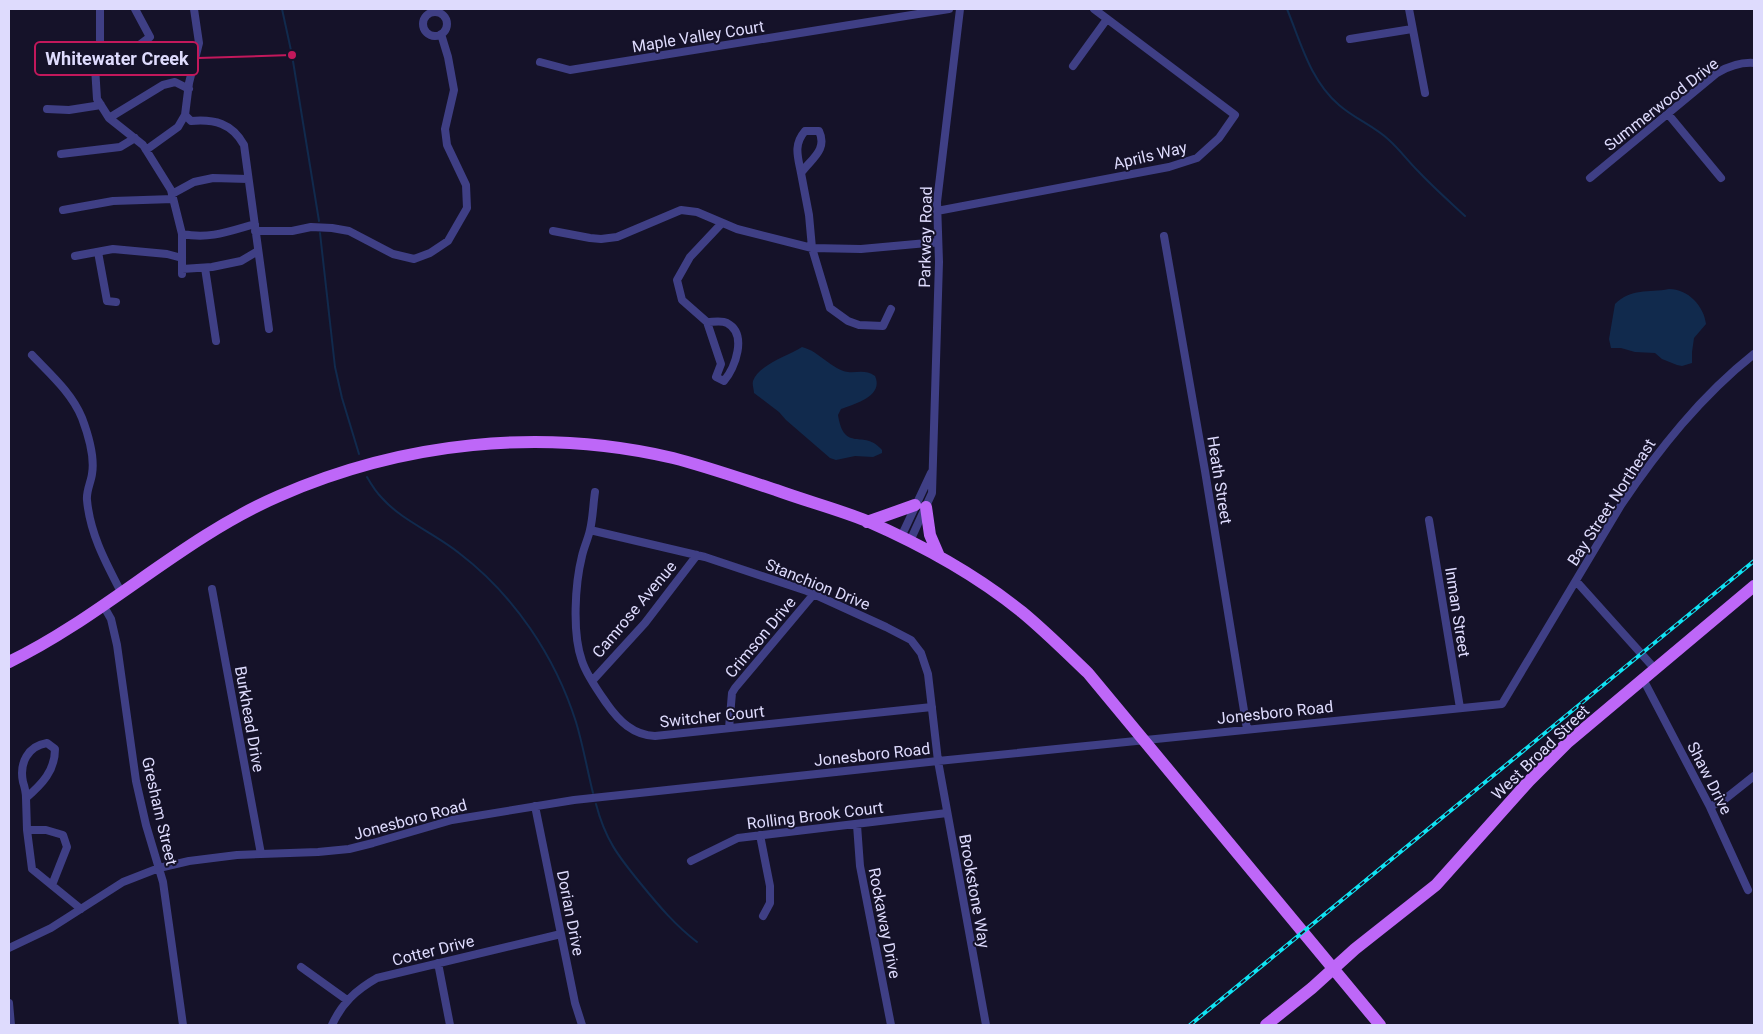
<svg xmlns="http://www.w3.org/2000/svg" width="1763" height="1034" viewBox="0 0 1763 1034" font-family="Roboto,sans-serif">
<rect width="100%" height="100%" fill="#151229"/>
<!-- water -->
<path fill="#112a4d" d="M1669,289C1688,289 1704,306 1706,324L1694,338L1692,352V363L1682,366L1677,365L1662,359L1655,353L1635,352L1621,348H1611L1609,339L1615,304C1631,288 1648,293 1669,289Z
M802,347C819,351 832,370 848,372C857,373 865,369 875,376C884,396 855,404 841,409L838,415C844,454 864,428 882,450V453L873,457L855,456L836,460L830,458L786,420L779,412L754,393C754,389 752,385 753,381C758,365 788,356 802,347Z"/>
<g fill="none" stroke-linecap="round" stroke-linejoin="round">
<!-- stream -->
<path stroke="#112a4d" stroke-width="2" d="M282,9L292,55L319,221
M1287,9C1301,43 1310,80 1339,105C1355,119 1374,126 1389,140C1400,150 1408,161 1418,171C1433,187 1449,201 1465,216
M320,233L335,367L342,398L359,454
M367,477C371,484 376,492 382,498C401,520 436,534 459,553C514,595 555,656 576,722C583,745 587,769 593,793
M596,804C605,839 618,856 641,884C659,906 675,925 697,942"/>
<!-- street -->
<path stroke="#3f3f85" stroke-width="8" d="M100,9V46L95,67L97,99L109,118L143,145L171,190L182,234V274
M1409,9L1425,93
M423 24a12 12 0 1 1 24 0a12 12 0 1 1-24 0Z
M1350,39L1412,29
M44,58L98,55L113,58L138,46L150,37L135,9
M540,62L570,70L949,9
M1073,66L1107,19
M47,109L69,110L101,105
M1668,114L1721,178
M185,115L191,121C214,119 232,123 244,145L269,329
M109,118L163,85L175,82L189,89
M805,131H819C828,150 811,159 801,173C798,157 793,145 805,131Z
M146,150L178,127L185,115L189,83L199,43L194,9
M61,154L120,147L135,138
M801,173L809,215L812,248L830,308L848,321L859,325L883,326L891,309
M1590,178L1717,73C1729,66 1740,62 1754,63
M172,194L194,182L213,178L248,179
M63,210L113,201L173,199
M937,211L1169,167L1197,158L1219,138L1235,115L1094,9
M255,231H292L311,227L332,228L349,231L393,254L414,259L430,253L448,241L467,208L466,185L447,145L445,129L454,90L448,57L441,34
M553,231L590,238L601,239L617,237L681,210L697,212L737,229L812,248L861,249L938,242
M182,234C210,239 227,232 255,224
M1164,236L1205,471L1247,729
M98,252L107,301L116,302
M75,256L113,249L167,254L182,258
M205,268L216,341
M182,269L212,267L241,261L258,251
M707,322C713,322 722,320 727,323C748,334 735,368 724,381L716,377L721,364Z
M707,322L682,300L677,280L690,257L722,223
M32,355C50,374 72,393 82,418C88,434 95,457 92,474C91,482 86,491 87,500C90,534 106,563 121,592
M595,492C593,505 593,518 590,530C588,539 584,547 582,556C575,584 572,633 582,661C587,676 598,691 607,704C619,721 633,735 655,736L932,707
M1429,520L1460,708
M590,530L705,557L807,591L886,627L911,640L921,653L928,674L938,761L986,1025
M901,537L931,473
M910,541L932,493L939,262L937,202L960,9
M1576,581L1655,669
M212,589L261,854
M103,605L111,619L117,645L136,781L146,825L163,882L183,1025
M593,680L645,623L697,555
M1644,681L1710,807L1748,890
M729,728L732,693L735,688L813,595
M47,743L55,749C55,771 42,784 26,798C26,792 25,788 23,782C19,763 28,746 47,743Z
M26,798L27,830L32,869L81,909
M535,806L575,1003L582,1025
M1710,807L1725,799L1754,776
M857,825L860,866L891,1025
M27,830H46L63,835L67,847L52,885
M760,835L770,886V903L763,916
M691,861L738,838L947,813
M9,948L51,928L123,882L159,868L189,861L237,855L318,852L349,849L373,843L452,820L574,800L938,761L1502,704L1621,505C1659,449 1701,396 1754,354
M438,963L450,1025
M301,967L347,1000
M9,1003L11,1025
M332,1025C342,1003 356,990 377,978L561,934"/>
<!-- primary -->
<path stroke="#be67f8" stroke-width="12" d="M926,507L930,535L939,556
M867,522L915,505
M9,662C104,616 182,538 279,496C402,442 541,427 673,458C708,467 742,479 776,490C806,501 837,509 867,521C922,545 975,574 1022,612C1045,631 1066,652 1088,673L1380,1025
M1266,1025L1312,988L1355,949L1436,885L1529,781L1567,743L1754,586"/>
<defs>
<path id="rail" d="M1190,1025L1754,561"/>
</defs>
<!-- rail casing -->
<use href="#rail" stroke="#10e4f4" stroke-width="4"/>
<!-- rail -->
<use href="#rail" stroke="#151229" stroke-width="2" stroke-dasharray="5.5" stroke-linecap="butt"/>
</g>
<g text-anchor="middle" stroke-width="4" stroke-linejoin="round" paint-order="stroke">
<!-- street labels -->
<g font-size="16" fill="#dedbfd" stroke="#151229">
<text transform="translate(698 36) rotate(-9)" y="6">Maple Valley Court</text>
<text transform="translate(1661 104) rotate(-38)" y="6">Summerwood Drive</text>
<text transform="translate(1150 155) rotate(-13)" y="6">Aprils Way</text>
<text transform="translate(925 237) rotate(-89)" y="6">Parkway Road</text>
<text transform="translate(1220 480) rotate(81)" y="6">Heath Street</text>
<text transform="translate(1611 502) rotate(-57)" y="6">Bay Street Northeast</text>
<text transform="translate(818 584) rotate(22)" y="6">Stanchion Drive</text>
<text transform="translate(634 609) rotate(-50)" y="6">Camrose Avenue</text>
<text transform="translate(1458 612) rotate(81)" y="6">Inman Street</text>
<text transform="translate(760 637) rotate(-50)" y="6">Crimson Drive</text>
<text transform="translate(1275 712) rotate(-6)" y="6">Jonesboro Road</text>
<text transform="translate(712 716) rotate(-6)" y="6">Switcher Court</text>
<text transform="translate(250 719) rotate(80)" y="6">Burkhead Drive</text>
<text transform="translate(1540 752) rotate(-44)" y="6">West Broad Street</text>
<text transform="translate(872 754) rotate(-6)" y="6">Jonesboro Road</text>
<text transform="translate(1710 778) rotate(63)" y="6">Shaw Drive</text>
<text transform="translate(160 811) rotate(77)" y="6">Gresham Street</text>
<text transform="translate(815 815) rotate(-7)" y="6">Rolling Brook Court</text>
<text transform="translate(410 819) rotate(-15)" y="6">Jonesboro Road</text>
<text transform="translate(975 891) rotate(80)" y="6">Brookstone Way</text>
<text transform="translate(571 913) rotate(79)" y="6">Dorian Drive</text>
<text transform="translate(885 923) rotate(79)" y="6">Rockaway Drive</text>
<text transform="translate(433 950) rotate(-14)" y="6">Cotter Drive</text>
</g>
</g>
<!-- callouts -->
<path fill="none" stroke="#c2185b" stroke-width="2" d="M292 55L198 58"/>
<circle fill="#c2185b" stroke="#151229" stroke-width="2" cx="292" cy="55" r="5"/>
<rect fill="#151229" stroke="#c2185b" stroke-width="2" x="35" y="42" width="163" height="33" rx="5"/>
<g font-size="18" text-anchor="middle" font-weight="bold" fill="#dedbfd">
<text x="117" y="65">Whitewater Creek</text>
</g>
<!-- border -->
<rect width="1763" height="1034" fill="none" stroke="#dedbfd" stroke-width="20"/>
</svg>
